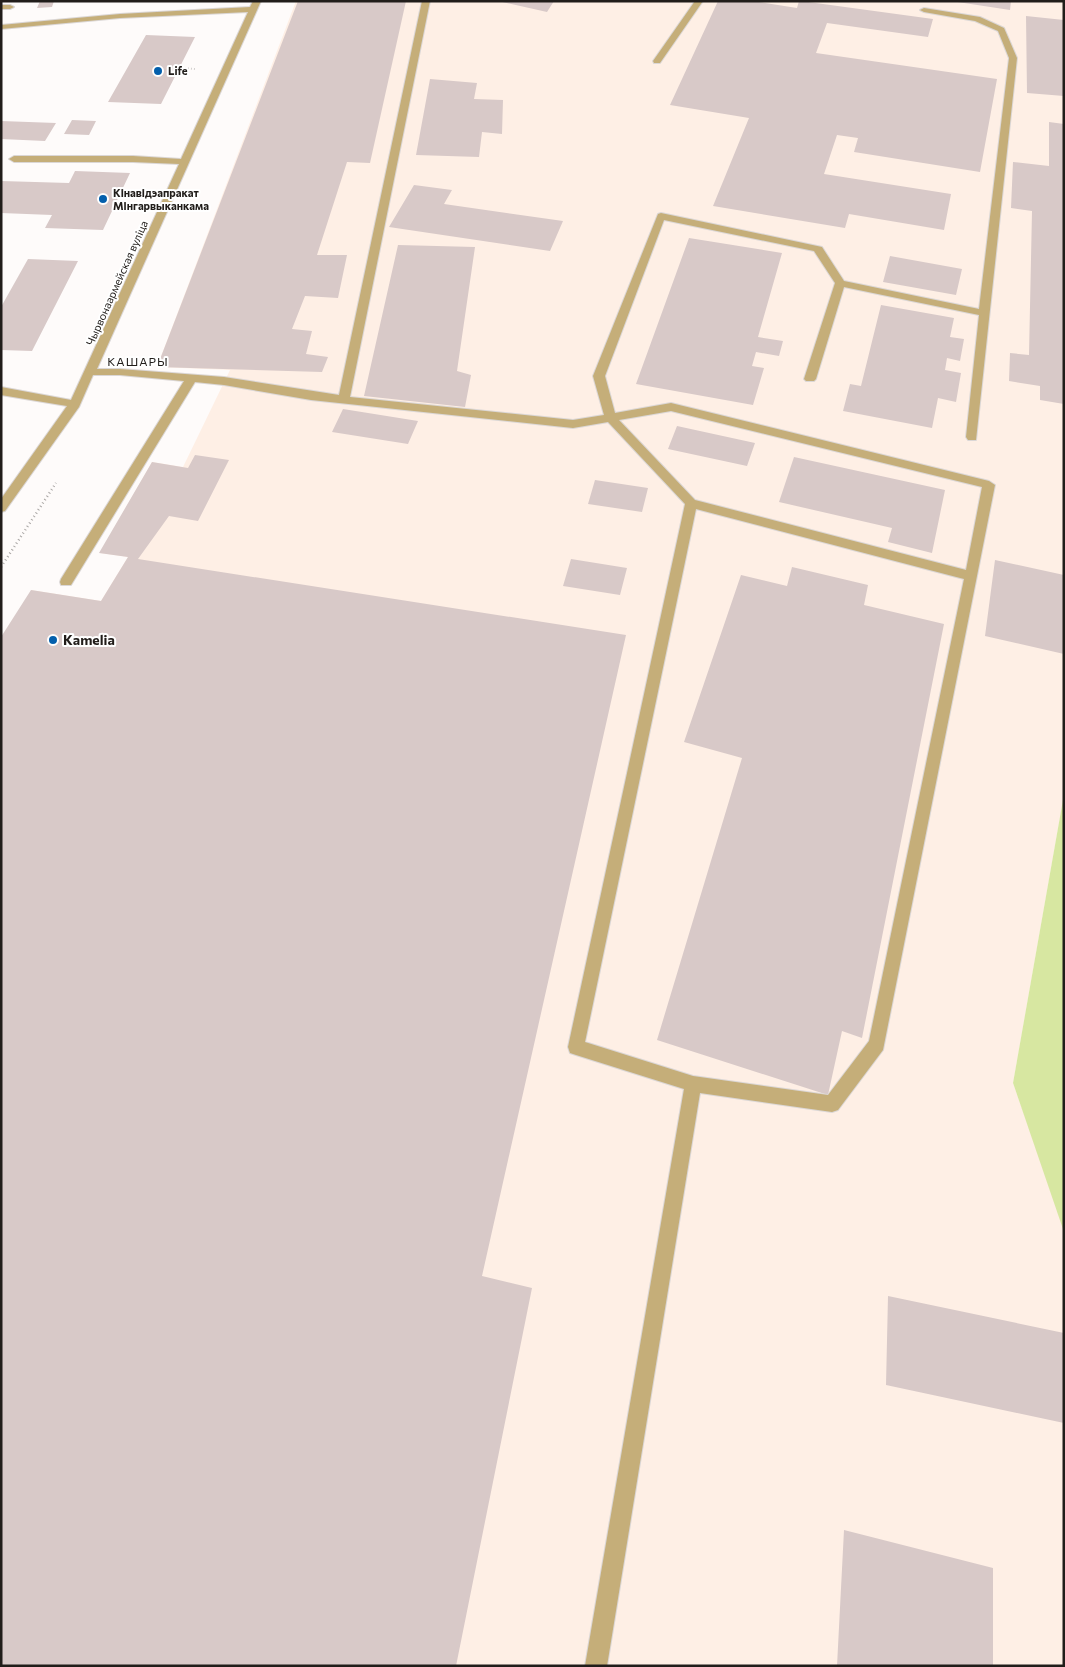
<svg xmlns="http://www.w3.org/2000/svg" width="1065" height="1667" viewBox="0 0 1065 1667" font-family="Commissioner,sans-serif">
<rect width="100%" height="100%" fill="#fefbfa"/>
<!-- built -->
<path fill="#feefe5" d="M296,1H1064V794L1013,1083L1064,1227V1666H1L31,590L101,601L128,557L100,553L152,462L183,467L230,370L157,367Z"/>
<!-- green -->
<path fill="#d7e7a1" d="M1064,794V1232L1013,1083Z"/>
<!-- building -->
<path fill="#d8c9c8" d="M40,1H54L52,7L37,8Z
M298,1H406L370,163L347,162L317,255H347L338,298L305,296L292,329L312,331L306,354L328,357L322,372L157,367Z
M498,1H554L547,12Z
M718,1H752L797,8L799,1H801L933,19L928,37L827,23L816,53L997,79L980,172L854,152L858,138L837,135L824,174L951,194L944,230L849,214L845,228L713,206L749,118L670,105Z
M951,1H1011L1010,10Z
M1026,16L1064,20V96L1027,93Z
M146,35L195,37L161,104L108,102Z
M430,79L477,83L474,99L503,100L502,134L482,132L479,157L416,155Z
M72,120L96,121L89,135L64,134Z
M1,121L56,123L45,141L1,139Z
M1049,122L1064,124V404L1040,400V386L1009,381L1010,353L1029,355L1032,211L1011,208L1013,162L1049,166Z
M75,171L130,173L103,230L45,228L52,215L1,213V181L69,183Z
M414,185L452,190L444,204L563,221L550,251L389,227Z
M689,238L782,253L758,337L783,341L779,356L756,352L752,366L764,368L753,405L636,384Z
M398,245L475,247L457,371L471,375L465,407L364,396Z
M890,256L962,269L956,295L883,282Z
M28,259L78,261L32,351L1,350V307Z
M881,305L954,318L950,337L964,339L960,361L947,358L945,370L961,373L956,402L938,398L932,428L843,411L850,384L861,386Z
M343,409L418,421L408,444L332,432Z
M677,426L755,443L747,466L668,449Z
M195,455L229,460L198,521L169,516L138,559L626,635L482,1276L532,1288L456,1666H1V637L31,590L101,601L128,557L99,553L152,462L188,468Z
M794,457L945,490L932,553L888,542L892,528L779,502Z
M595,480L648,488L642,512L588,504Z
M571,559L627,568L620,595L563,586Z
M995,560L1064,575V654L985,636Z
M792,567L868,585L864,605L944,624L862,1038L842,1031L828,1095L657,1040L742,758L684,742L741,575L787,586Z
M888,1296L1064,1333V1423L886,1385Z
M844,1530L993,1568V1666H837Z"/>
<g fill="none" stroke-linecap="round" stroke-linejoin="round">
<defs>
<path id="minor" d="M253,1H261L97,369H120L224,377L339,395L422,1H430L350,397L573,420L604,415L593,376L658,214L661,213L822,247L844,281L979,309L1009,58L998,31L975,21L924,12L920,10L924,8L980,17L1004,28L1017,58L976,440H968L966,437L979,315L844,287L816,379L814,381H806L804,379L835,283L814,251L664,220L605,376L615,413L671,403L989,481L995,485L883,1050L838,1110L832,1112L700,1093L607,1666H585L684,1089L576,1055L570,1053L568,1047L685,504L608,422L573,428L311,400L224,385L195,382L71,585H61L60,582L61,579L184,381L120,375H93L79,407L5,511L1,512V499L67,406L1,395V387L71,400L179,164L133,162H14L9,159L14,156H133L181,159L248,12L120,18L1,29V25L120,14L250,7ZM671,411L982,487L966,570L695,500L619,420ZM696,509L964,579L869,1041L828,1095L693,1076L585,1042Z
M695,1H703L660,63H654L653,61Z
M1,5H10L14,7L10,9H1Z"/>
</defs>
<!-- minor casing -->
<use href="#minor" stroke="#dbd7d6" stroke-width="2"/>
<!-- path-far1 -->
<path stroke="#a9a6a4" stroke-width="2" stroke-dasharray="0.5 2.5" stroke-linecap="butt" d="M179,68L196,69"/>
<!-- path -->
<path stroke="#a9a6a4" stroke-width="2.5" stroke-dasharray="1 3" stroke-linecap="butt" d="M1,567L56,483"/>
<!-- minor -->
<use href="#minor" fill="#c5ae79" fill-rule="evenodd"/>
</g>
<!-- markers -->
<g fill="#035fac" stroke="#fff" stroke-width="2">
<circle cx="158" cy="71" r="5"/>
<circle cx="103" cy="199" r="5"/>
<circle cx="53" cy="640" r="5"/>
</g>
<g text-anchor="middle" stroke-width="4" stroke-linejoin="round" paint-order="stroke">
<!-- far-poi labels -->
<g font-size="11" font-weight="bold" fill="#211d1a" stroke="#fff" text-anchor="start">
<text x="168" y="75">Life</text>
<text x="113" y="197">Кінавідэапракат<tspan x="113" dy="13">Мінгарвыканкама</tspan></text>
</g>
<!-- far-street labels -->
<g font-size="11" fill="#211d1a" stroke="#fff">
<text transform="translate(117 283) rotate(-66)" y="4">Чырвонаармейская вуліца</text>
</g>
<!-- far-neighbourhood labels -->
<g font-size="12" letter-spacing="1" fill="#211d1a" stroke="#fff">
<text x="138" y="366">КАШАРЫ</text>
</g>
<!-- poi labels -->
<g font-size="14" font-weight="bold" fill="#211d1a" stroke="#fff" text-anchor="start">
<text x="63" y="645">Kamelia</text>
</g>
</g>
<!-- border -->
<rect width="1065" height="1667" fill="none" stroke="#211d1a" stroke-width="5"/>
</svg>
